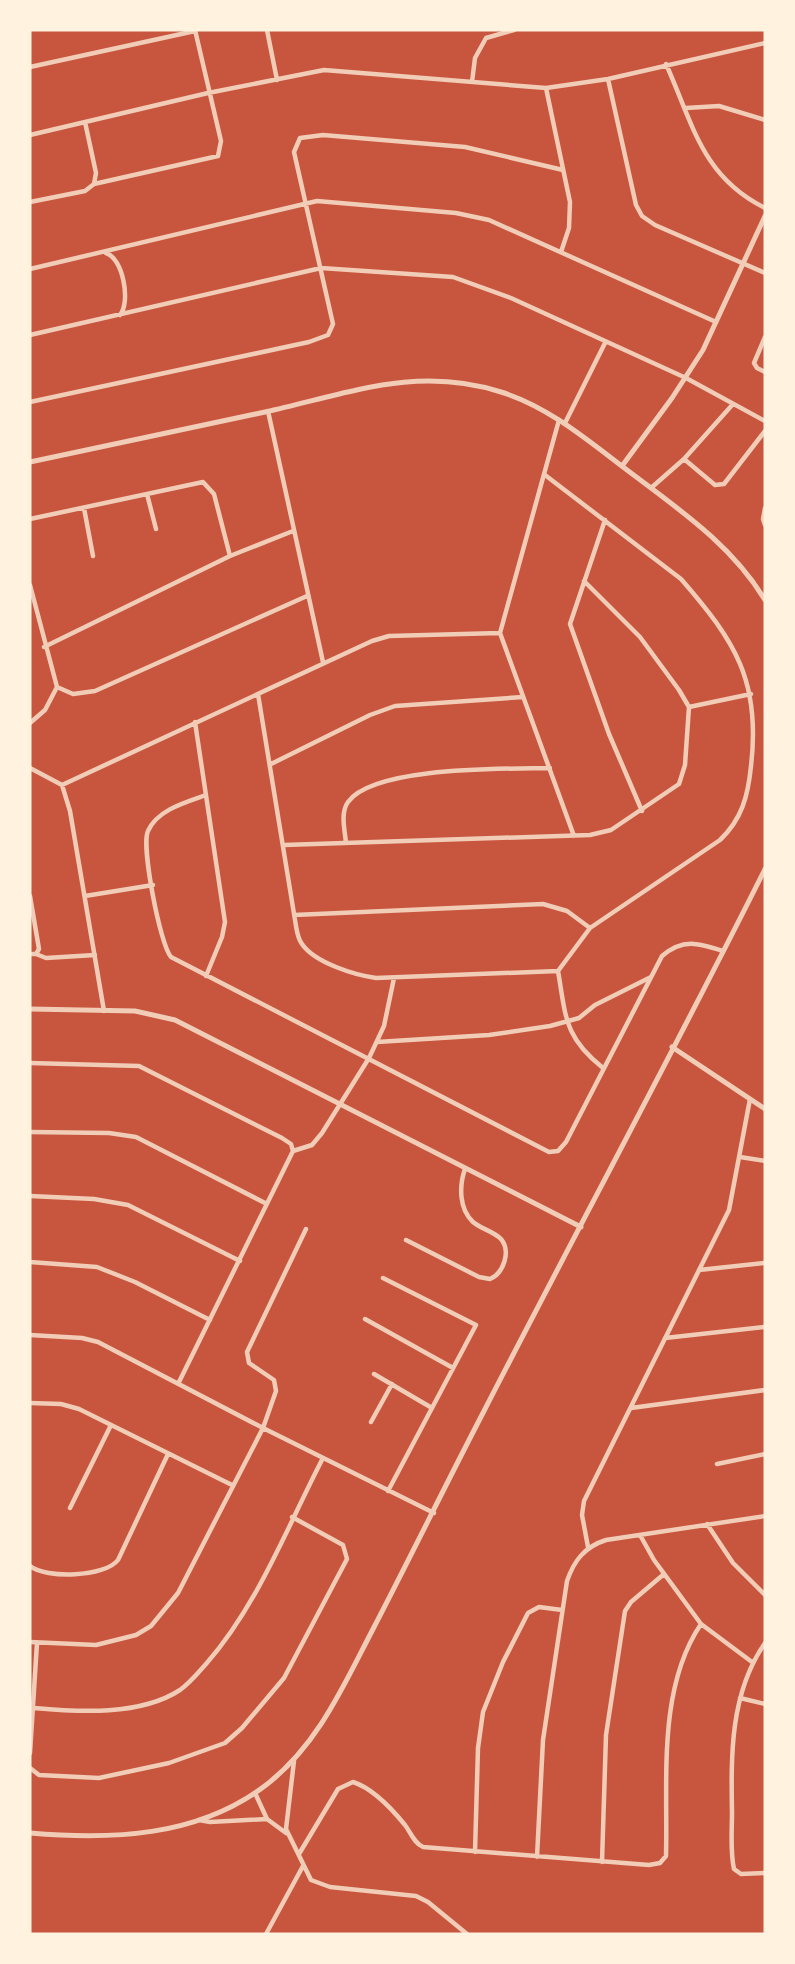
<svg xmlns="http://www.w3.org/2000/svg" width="795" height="1964" viewBox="0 0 795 1964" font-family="'Source Serif 4',serif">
<rect width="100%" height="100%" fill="#c8553d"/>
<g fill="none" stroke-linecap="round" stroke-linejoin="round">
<!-- minor -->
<path stroke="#f1ccb7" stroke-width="4.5" d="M267,30L277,80
M666,64C693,124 702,177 765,208
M30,67L195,31
M608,79L636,205L642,216L655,225L765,273
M472,82L475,58L486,38L514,30
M546,88L570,202L569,228L561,252
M686,108L719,106L765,120
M85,122L96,173L94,184
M30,135L208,93L324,70L546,88L608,79L765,43
M30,202L85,191L94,184L218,156L221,141L195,30
M106,253C123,258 131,302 120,315
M30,269L317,201L456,213L489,220L716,322
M30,335L321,268L453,277L511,298L686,378L765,421
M765,337L754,363L757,368L765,372
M30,402L309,342L328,335L333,324L294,152L300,138L323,135L465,147L563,170
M268,411L323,662
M565,423L605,343
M684,459L715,485L724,484L765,431
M545,475L681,579C735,641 761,681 751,766C748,796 742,819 720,840L590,928L558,971C566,1017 564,1037 603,1068
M651,488L684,459L733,404
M147,494L156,529
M84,508L93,556
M765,508L763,519L765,525
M30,519L203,482L214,494L230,556
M605,520L570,624L609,734L642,811
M30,585L57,687L73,694L95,691L307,596
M500,633L559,420
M500,633L574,836
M44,647L230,556L293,531
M258,694L296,926C297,932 298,939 302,944C315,963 355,975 376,978L558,971
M689,707L751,694
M195,722L225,922L222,937L206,976
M30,723L45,710L57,687
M271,764L370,715L395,706L523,697
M30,768L62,785
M62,785L372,641L389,636L500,633
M62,785L70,811L104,1011
M206,795C186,802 157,810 148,831C141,845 160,945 171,957L549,1152L558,1151L566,1142L662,956C683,938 698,943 723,951
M346,843C345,831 340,813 348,802C374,766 507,769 550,768
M284,845L590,835L611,830L679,784L685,765L689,707L679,690L640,637L584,581
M30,896L39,949L36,954H30
M85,896L153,885
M294,915L543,904L567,911L590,928
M36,954L46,958L95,955
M377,1042L489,1035L550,1026L579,1018L595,1005L651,977
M30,1063L139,1066L282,1138L291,1144L293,1151
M30,1132L109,1133L136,1137L267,1204
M293,1151L312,1145L322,1133L369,1058L384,1026L394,978
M740,1157L765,1161
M30,1196L94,1199L128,1205L240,1261
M406,1240L479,1277L490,1279C504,1273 511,1251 501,1239C493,1231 481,1229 473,1222C459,1209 459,1186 465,1169
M30,1262L97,1267L135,1282L210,1320
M699,1270L765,1263
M383,1278L476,1325L388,1491
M365,1319L453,1368
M30,1335L82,1338L98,1342L263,1428L434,1513
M665,1338L765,1327
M374,1374L432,1408
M179,1382L293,1151
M30,1403L61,1404L79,1409L232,1485
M631,1408L765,1390
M371,1422L392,1384
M717,1464L765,1454
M70,1508L111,1425
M707,1524L733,1563L765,1595
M640,1535L654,1560L701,1624L752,1662
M588,1547L582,1515L584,1501L729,1210L750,1099
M30,1566C46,1579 105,1577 118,1560L168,1454
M30,1642L96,1645L136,1635L151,1626L178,1593L263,1428L276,1391L274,1380L249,1363L247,1352L306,1229
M765,1643C730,1693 731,1755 732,1813C732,1831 730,1851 734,1869L741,1874L765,1873
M740,1698L765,1704
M34,1708C79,1712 140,1716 180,1690C190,1683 198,1673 206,1664C258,1605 287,1527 323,1458
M30,1753L37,1643
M294,1761L286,1829L311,1880L330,1887L416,1896L428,1902L467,1934
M30,1768L39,1775L99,1778L169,1763L225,1743L242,1728L284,1678L347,1559L343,1545L292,1517
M255,1793L267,1819
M199,1820L210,1822L267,1819L286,1833
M475,1852L478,1748L483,1712L503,1662L528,1613L539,1607L562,1610
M299,1854L338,1789L353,1782C372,1788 392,1809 405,1825C411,1833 414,1843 423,1847L649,1865L660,1863L666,1856C668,1781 657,1689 701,1624
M537,1857L543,1740L567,1581C574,1561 584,1547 606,1540L765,1516
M602,1862L606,1735L625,1611L631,1602L664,1574
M266,1934L303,1866"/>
<!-- tertiary -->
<path stroke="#f1ccb7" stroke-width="5" d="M30,462C108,445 187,429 265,412C347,394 416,365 501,392C552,408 593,445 635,476C684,513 733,547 765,600
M622,466L672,398L703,350L765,216
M30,1009L135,1011L175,1020L581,1227
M672,1047L765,1109
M30,1833C112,1840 198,1837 266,1785C317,1746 343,1687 372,1631C410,1558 446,1484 484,1411C577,1230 674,1051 765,869"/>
</g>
<!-- border -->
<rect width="795" height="1964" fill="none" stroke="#fff3e0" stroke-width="63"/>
</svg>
